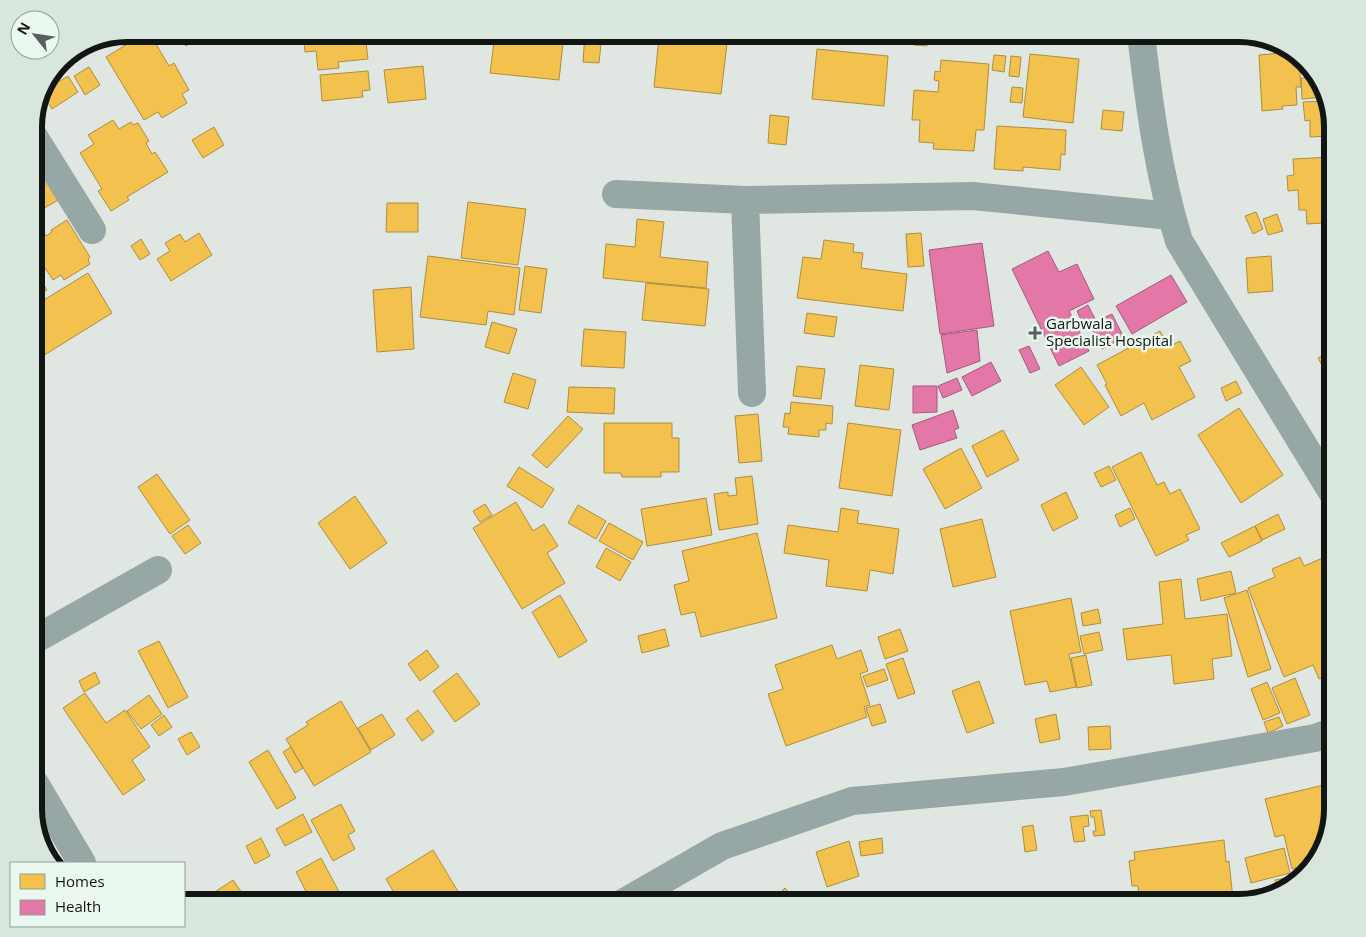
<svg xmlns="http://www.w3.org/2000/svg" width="1366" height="937" viewBox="0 0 1366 937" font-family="'Open Sans',sans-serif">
<rect width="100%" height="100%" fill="#e0e7e3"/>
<!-- homes -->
<path fill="#f2c14e" stroke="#ae8e3c" d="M144,34H150L169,66L174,63L189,90L182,94L187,103L162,118L158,112L144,120L106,57Z
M178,34H204L186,46Z
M303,34H365L368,59L338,62L339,68L318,70L316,51L305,52Z
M495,34H564L559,80L490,73Z
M585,34L602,35L599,63L583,62Z
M915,34H928L927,46L914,45Z
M659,37L727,44L721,94L654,87Z
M817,49L888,56L884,106L812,99Z
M1293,52L1299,59L1301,87H1296L1297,105L1282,106L1283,109L1262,111L1259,55Z
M1030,54L1079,59L1073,123L1023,117Z
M994,55L1006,56L1004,72L992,70Z
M1011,56L1021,57L1019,77L1009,76Z
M941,60L989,64L984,130H976L974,151L933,149L934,143L919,142L920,120H912L914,90L938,92L939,81L934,80L935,71L940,72Z
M423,66L426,99L388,103L384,70Z
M1306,66L1320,81L1324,97L1302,99L1301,78H1306Z
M89,67L100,85L85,95L74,76Z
M368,71L370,90L362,91L363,97L322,101L320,75Z
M68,76L78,92L52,109L45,98L50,87Z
M1012,87L1023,88L1022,103L1010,102Z
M1325,101L1332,127V139L1330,140V136L1310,137V120L1305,121L1303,102Z
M1103,110L1124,112L1122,131L1101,129Z
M770,115L789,117L786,145L768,143Z
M113,120L119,129L131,122L133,125L138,123L149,141L146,143L152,154L155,152L168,172L127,197L129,200L111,211L98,191L102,189L80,153L94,144L88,135Z
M997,126L1066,130L1065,155L1061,154L1060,170L1023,167V171L994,169Z
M214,127L224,145L203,158L192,140Z
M34,153L60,199L34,214Z
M1332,157V236L1324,237V223L1307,224L1306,210H1299L1298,190L1288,191L1287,176L1294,175L1293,159Z
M468,202L526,209L518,265L461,258Z
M387,203H418V232H386Z
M1256,212L1263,229L1253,234L1245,216Z
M1277,214L1283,231L1268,235L1263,219Z
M637,219L664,222L660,257L708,262L706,288L603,278L606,244L635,247Z
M67,220L90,257L88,259L90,264L64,280L61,275L53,280L45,268L40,271L34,260V240L45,234L46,236L52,232L51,230Z
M199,233L212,255L171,281L157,259L170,251L165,243L180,234L185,242Z
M921,233L924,266L908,267L906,234Z
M141,239L150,254L140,260L131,246Z
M824,240L854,244L853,252L863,253L861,268L907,274L903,311L797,298L803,257L821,259Z
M428,256L520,268L514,315L488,311L486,325L420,317Z
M1271,256L1273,291L1248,293L1246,258Z
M525,266L547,269L541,313L519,310Z
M88,273L112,313L38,359L34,352V306Z
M34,275L36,279L39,277L47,290L34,298Z
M646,283L709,289L705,326L642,320Z
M411,287L414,349L377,352L373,290Z
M807,313L837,317L834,337L804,333Z
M492,322L517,329L509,354L485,347Z
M584,329L626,332L624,368L581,366Z
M1160,331L1169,347L1180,341L1191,361L1179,367L1195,397L1152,420L1144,403L1121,416L1105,385L1107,384L1097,365Z
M1332,350V384L1318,358Z
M860,365L894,369L889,410L855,406Z
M797,366L825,369L821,399L793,396Z
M1081,367L1109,407L1084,425L1055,385Z
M513,373L536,380L528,409L504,402Z
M1236,381L1242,393L1226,401L1221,388Z
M569,387L615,388L614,414L567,412Z
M791,402L833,406L832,424L826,423V430H819V437L788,434L789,427H783L785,413L790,414Z
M1239,408L1283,475L1241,503L1198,435Z
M758,414L762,461L739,463L735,416Z
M568,416L583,429L547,468L532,455Z
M604,423H672V438H679V472H661V477H622L621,473H604Z
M848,423L901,430L892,496L839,488Z
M1003,430L1019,460L987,477L972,446Z
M961,448L982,488L945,509L923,469Z
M1141,452L1157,485L1164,482L1170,494L1180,489L1200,529L1186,535L1189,540L1156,556L1112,467Z
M1109,466L1116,480L1101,487L1094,473Z
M519,467L554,489L542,508L507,486Z
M157,474L190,520L170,534L138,487Z
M752,476L758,524L719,530L714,494L728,492V496L737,495L735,478Z
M1066,492L1078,518L1053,531L1041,505Z
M355,496L387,543L350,569L318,523Z
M706,498L712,535L647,546L641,509Z
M516,502L533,531L544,524L558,546L547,553L565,583L522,609L473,528Z
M485,504L492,515L480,522L473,511Z
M578,505L606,521L596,539L568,523Z
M841,508L859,511L857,523L899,529L893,574L870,570L867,591L826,586L829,560L784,553L788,525L838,532Z
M1130,508L1135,519L1120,527L1115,515Z
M1278,514L1285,529L1262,540L1255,526Z
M982,519L996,577L953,587L940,529Z
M609,523L643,542L633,560L599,541Z
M188,525L201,543L185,554L172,536Z
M1255,526L1262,541L1229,557L1221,543Z
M757,533L777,618L701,637L695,612L681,615L674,585L689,581L682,551Z
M606,548L631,562L620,581L596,567Z
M1332,554V658H1331L1332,674L1319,679L1313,665L1284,677L1248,588L1275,577L1272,569L1300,557L1304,566Z
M1231,571L1236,593L1201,601L1197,579Z
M1181,579L1185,619L1227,614L1232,656L1212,659L1214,679L1174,684L1171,655L1127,660L1123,629L1163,624L1159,582Z
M1247,590L1271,669L1248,677L1224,598Z
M560,595L587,641L559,658L532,612Z
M1071,598L1081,652L1069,654L1076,687L1050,692L1047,681L1025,685L1010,611Z
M1098,609L1101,623L1083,626L1081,613Z
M665,629L669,646L642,653L638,636Z
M900,629L908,651L885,659L878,637Z
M1099,632L1103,650L1084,654L1080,636Z
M159,641L188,697L168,708L138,651Z
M832,645L837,659L861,650L868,671L860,674L870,705L864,707L867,717L786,746L768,694L783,689L775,665Z
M427,650L439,667L420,681L408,664Z
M1086,655L1092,685L1077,688L1071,658Z
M903,658L915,693L898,699L886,664Z
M884,669L888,680L867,687L863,676Z
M95,672L100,683L84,692L79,681Z
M457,673L480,704L455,722L433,691Z
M1295,678L1310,715L1287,724L1272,688Z
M979,681L994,723L967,733L952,691Z
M1267,682L1280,713L1263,720L1251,689Z
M85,693L106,723L125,710L150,747L132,760L145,780L123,795L63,708Z
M149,695L162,714L141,729L127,711Z
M341,701L371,752L314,786L286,739L308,725L306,722Z
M880,704L886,722L872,726L866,708Z
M418,710L434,732L422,741L406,719Z
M382,714L395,735L371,750L358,728Z
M1056,714L1060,739L1040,743L1035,719Z
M164,715L172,727L159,736L151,725Z
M1279,717L1283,726L1268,733L1264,722Z
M1110,726L1111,749L1089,750L1088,727Z
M191,732L200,747L187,755L178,739Z
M291,747L303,768L295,773L283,752Z
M268,750L296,798L277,809L249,762Z
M1332,783V810L1316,862L1292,869L1284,835L1275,837L1265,799Z
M341,804L355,831L348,835L355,849L333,861L311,820Z
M1101,810L1105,835L1094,836L1093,831H1096L1094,817H1091L1090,811Z
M303,814L312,832L285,846L276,829Z
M1088,815L1089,826L1083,827L1085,841L1074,842L1070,817Z
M1033,825L1037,850L1025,852L1022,827Z
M261,838L270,856L255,864L246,846Z
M882,838L883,853L861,856L859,842Z
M1224,840L1226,862L1229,861L1233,899L1195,903H1140L1138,886H1132L1129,861L1135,860L1134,852Z
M849,841L859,876L827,887L816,852Z
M1284,848L1290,873L1251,883L1245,858Z
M433,850L465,903H396L399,901L386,879Z
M321,858L345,903H312L296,872Z
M1300,875L1285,891L1277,893L1275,880Z
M233,880L249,903H198Z
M785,888L798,903H768Z
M1273,888L1274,894L1250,900L1249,892Z"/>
<!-- health -->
<path fill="#e377a8" stroke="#a45a7b" d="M982,243L994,326L940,334L929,250Z
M1048,251L1059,272L1077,264L1094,299L1069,311L1089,351L1059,366L1012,269Z
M1171,275L1187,302L1132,334L1116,306Z
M1088,305L1098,325L1086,330L1077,311Z
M1112,314L1124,338L1102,349L1093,331L1103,326L1099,320Z
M977,330L980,361L947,373L941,335Z
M1029,346L1040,369L1030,373L1019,350Z
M991,362L1001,381L972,396L962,377Z
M957,378L962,390L943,398L938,386Z
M913,386H937V412L913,413Z
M953,410L959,428L954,430L957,438L920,450L912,425Z"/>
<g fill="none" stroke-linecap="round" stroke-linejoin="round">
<!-- minor -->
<path stroke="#96a7a5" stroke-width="28" d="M1141,34C1149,103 1158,173 1179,241L1332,492
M34,137L92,230
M616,194L745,200L973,196L1171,216
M745,200L752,393
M34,640L158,570
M34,782L82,863
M623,903L722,846L852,801L1064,782L1315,738L1332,732"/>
</g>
<!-- markers -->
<path fill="#595f5c" stroke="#eaf8f0" stroke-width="2" d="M1032.5 325.5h5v5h5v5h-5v5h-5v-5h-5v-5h5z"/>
<g text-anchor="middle" stroke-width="5" stroke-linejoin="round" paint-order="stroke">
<!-- poi labels -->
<g font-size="15" fill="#111613" stroke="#eaf8f0" text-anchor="start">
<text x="1046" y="329">Garbwala<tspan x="1046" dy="17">Specialist Hospital</tspan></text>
</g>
</g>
<!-- crop -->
<path d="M0 0H1366V937H0ZM127 42H1239A85 85 0 0 1 1324 127V809A85 85 0 0 1 1239 894H127A85 85 0 0 1 42 809V127A85 85 0 0 1 127 42Z" fill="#d9e6de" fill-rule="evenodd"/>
<path fill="none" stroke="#111613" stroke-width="6" d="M127 42H1239A85 85 0 0 1 1324 127V809A85 85 0 0 1 1239 894H127A85 85 0 0 1 42 809V127A85 85 0 0 1 127 42Z"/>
<!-- legend -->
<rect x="10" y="862" width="175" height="65" fill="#eaf8f0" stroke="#939e98"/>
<rect x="20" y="874" width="25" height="15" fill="#f2c14e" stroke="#939e98"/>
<text x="55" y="887" font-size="15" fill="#111613">Homes</text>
<rect x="20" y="900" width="25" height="15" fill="#e377a8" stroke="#939e98"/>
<text x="55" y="912" font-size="15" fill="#111613">Health</text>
<!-- north arrow -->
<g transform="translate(35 35) rotate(300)"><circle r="24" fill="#eaf8f0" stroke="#939e98"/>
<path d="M0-4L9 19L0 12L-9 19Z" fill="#595f5c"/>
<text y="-8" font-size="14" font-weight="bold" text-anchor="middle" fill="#111613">N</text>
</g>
</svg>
